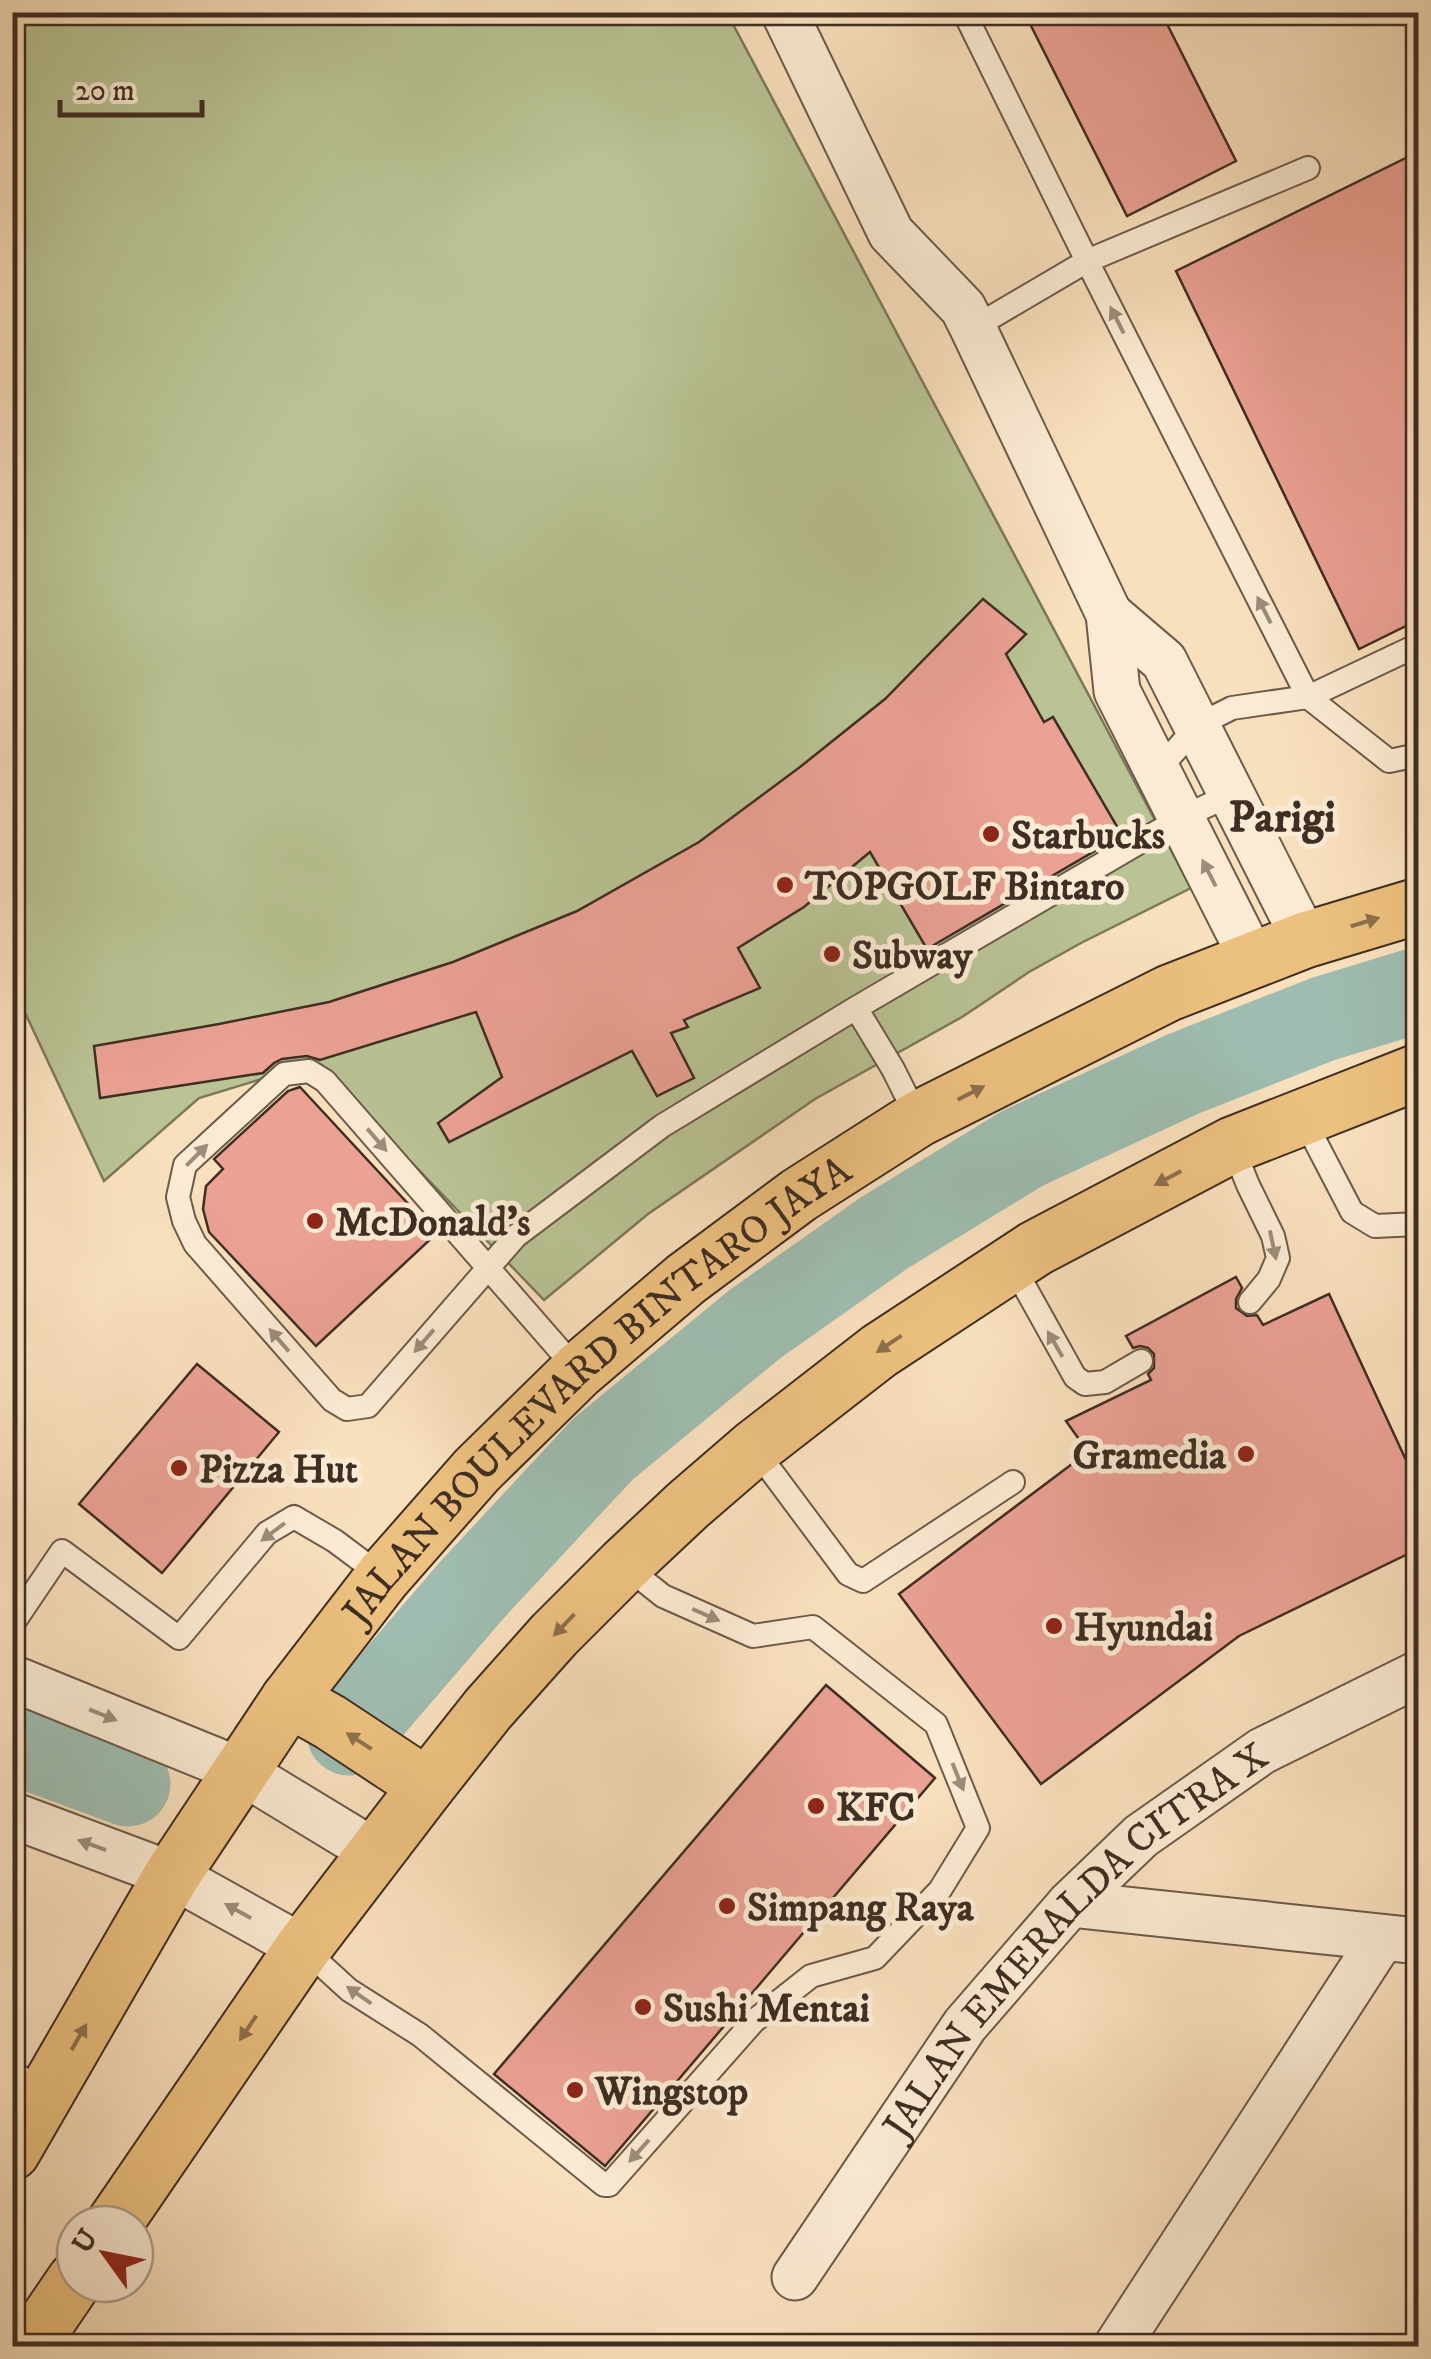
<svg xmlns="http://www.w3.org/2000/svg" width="1431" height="2359" viewBox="0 0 1431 2359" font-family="'IM FELL DW Pica',serif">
<rect width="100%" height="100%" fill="#f9e0bd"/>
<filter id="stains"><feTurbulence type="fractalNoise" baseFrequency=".002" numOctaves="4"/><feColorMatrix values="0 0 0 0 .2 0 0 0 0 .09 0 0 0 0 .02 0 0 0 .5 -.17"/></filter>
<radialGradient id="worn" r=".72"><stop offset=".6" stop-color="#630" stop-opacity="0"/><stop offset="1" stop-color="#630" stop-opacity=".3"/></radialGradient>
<!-- green -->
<path fill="#b9c394" stroke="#7c785c" stroke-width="2.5" d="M12,13H727L1191,888L1081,943L1029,972L962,1017L815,1099L648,1214L544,1300L335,1083L278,1074L199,1098L104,1181L13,987Z"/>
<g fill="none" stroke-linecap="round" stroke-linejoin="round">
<!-- river -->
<path stroke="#9ebdb0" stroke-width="85" d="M349,1733L471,1591L603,1449L755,1324L884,1233L1023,1148L1183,1074L1323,1019L1418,990
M12,1741L128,1784"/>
</g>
<!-- building -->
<path fill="#eba194" stroke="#3e2e23" stroke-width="2.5" d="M1024,12H1161L1236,161L1127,216Z
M1418,152V620L1359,649L1176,271Z
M983,599L1026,634L1006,654L1044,722L1053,717L1122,835L927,949L870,852L804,907L738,948L760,988L684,1020L688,1027L671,1033L694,1078L657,1096L632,1051L449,1142L438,1123L502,1077L476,1012L320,1060L307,1056L282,1059L274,1063L263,1073L100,1098L94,1046L219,1024L329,1002L453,962L577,911L699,842L800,767L885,699Z
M300,1087L436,1234L316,1346L209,1232L203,1209L206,1186L223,1169L214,1159L288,1091Z
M1236,1277L1242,1288L1236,1299V1308L1247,1316L1257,1315L1263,1325L1329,1294L1418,1486V1549L1239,1636L1041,1784L899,1594L1088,1452L1066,1421L1151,1380L1148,1374L1154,1368V1354L1148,1348L1140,1346L1133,1348L1126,1336Z
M197,1364L279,1432L162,1573L79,1504Z
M826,1685L935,1778L605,2166L494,2074Z"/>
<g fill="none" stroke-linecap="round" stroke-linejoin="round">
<defs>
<path id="service" d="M964,12L1087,261L973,328
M1308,168L1087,261L1308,697L1389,761L1418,755
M1158,770L1198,725L1232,708L1308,697L1418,645
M856,1008L893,1069L918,1119
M1303,1118L1352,1212L1375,1226L1418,1224
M1232,1145L1248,1185L1273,1236L1278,1258L1269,1279L1250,1302
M1012,1264L1075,1377L1085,1384L1105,1382L1141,1361
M578,1371L325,1081L309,1071L284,1074L185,1165L178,1197L184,1221L195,1244L332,1400L347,1409L368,1406L516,1236L662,1126L856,1008L1181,818L1232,794
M754,1448L848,1574L863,1581L1013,1482
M12,1625L62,1551L179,1638L267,1533L294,1517L335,1541L383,1577
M303,1948L349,1990L420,2035L604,2185H609L754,2021L811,1976L875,1958L940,1890L978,1828L936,1724L813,1627L753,1636L663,1596L624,1565
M12,2073L48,2091"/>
<g id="minor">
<path d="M784,12L891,233L963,308L973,328L1109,614L1117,691L1253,960"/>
<path d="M1109,614L1164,661L1305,940"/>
<path d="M12,1678L241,1771L376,1853"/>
<path d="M12,1815L172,1875L303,1948"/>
<path d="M1070,1904L1418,1941"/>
<path id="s1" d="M795,2277L965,2025L1070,1904L1141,1836L1262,1751L1418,1674"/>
<path d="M1117,2346L1382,1938"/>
</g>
<g id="primary">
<path d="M289,1699L330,1722L427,1786"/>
<path id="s2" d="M12,2152L172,1875L289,1699L383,1577L477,1470L578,1371L686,1279L799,1195L918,1119L1169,993L1305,940L1418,906"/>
<path d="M114,2224L303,1948L427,1786L488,1709L554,1635L624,1565L688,1505L754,1448L879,1351L1036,1248L1232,1145L1418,1072"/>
<path d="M30,2346L75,2280"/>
</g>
</defs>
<!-- service casing -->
<use href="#service" stroke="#6d5a4a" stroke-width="26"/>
<!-- minor casing -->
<use href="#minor" stroke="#6d5a4a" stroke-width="49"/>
<!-- primary casing -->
<use href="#primary" stroke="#3e2e23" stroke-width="59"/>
<!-- service -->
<use href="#service" stroke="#fbebd4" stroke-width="22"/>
<!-- minor -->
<use href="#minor" stroke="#fbebd4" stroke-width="45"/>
<!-- primary -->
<use href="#primary" stroke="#ecc07e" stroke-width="55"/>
</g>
<!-- one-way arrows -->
<defs><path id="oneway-solid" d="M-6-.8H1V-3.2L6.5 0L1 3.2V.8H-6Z" transform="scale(2.5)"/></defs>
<g fill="#9c8c7c">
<use href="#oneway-solid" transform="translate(1117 320) rotate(-117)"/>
<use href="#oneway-solid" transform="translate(1264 610) rotate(-117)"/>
<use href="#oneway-solid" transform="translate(1209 873) rotate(-117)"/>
<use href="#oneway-solid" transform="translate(377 1140) rotate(49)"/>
<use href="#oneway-solid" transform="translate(197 1155) rotate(-45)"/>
<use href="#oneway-solid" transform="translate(1273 1245) rotate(78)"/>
<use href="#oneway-solid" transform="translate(279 1340) rotate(-131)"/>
<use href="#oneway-solid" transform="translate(424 1341) rotate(131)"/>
<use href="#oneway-solid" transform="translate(1055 1344) rotate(-120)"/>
<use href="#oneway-solid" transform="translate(273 1532) rotate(143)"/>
<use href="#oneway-solid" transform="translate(706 1615) rotate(24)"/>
<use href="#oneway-solid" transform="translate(103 1715) rotate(22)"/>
<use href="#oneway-solid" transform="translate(958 1777) rotate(68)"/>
<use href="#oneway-solid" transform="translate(92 1845) rotate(-160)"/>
<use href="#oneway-solid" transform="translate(238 1911) rotate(-151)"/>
<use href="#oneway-solid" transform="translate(359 1995) rotate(-145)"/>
<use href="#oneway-solid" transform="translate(639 2151) rotate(132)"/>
</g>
<g fill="#8c704c">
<use href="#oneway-solid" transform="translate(1365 922) rotate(-17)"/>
<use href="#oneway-solid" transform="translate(971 1093) rotate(-27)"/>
<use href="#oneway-solid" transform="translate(1168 1178) rotate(152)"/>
<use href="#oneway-solid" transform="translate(889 1344) rotate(146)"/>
<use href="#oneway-solid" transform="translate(564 1625) rotate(134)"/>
<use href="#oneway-solid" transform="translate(359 1741) rotate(-147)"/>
<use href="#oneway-solid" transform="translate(248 2028) rotate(124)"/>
<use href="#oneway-solid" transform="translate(79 2037) rotate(-60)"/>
</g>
<!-- markers -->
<g fill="#8f2418" stroke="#fbebd4" stroke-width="4">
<circle cx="991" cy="834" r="10"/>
<circle cx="785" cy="885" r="10"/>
<circle cx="832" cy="954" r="10"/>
<circle cx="315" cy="1221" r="10"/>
<circle cx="1246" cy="1454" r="10"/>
<circle cx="179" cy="1468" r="10"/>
<circle cx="1054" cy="1626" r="10"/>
<circle cx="816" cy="1806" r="10"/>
<circle cx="727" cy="1906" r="10"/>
<circle cx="643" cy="2007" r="10"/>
<circle cx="575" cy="2090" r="10"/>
</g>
<g text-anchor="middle" stroke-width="10" stroke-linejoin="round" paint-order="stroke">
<!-- poi labels -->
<g font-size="40" font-weight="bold" fill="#3e2e23" stroke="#fbebd4" text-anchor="start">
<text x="1011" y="848">Starbucks</text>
<text x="805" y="899">TOPGOLF Bintaro</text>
<text x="852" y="968">Subway</text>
<text x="335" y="1235">McDonald's</text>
<text x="1226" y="1468" text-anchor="end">Gramedia</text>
<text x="199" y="1482">Pizza Hut</text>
<text x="1074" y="1640">Hyundai</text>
<text x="836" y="1820">KFC</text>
<text x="747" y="1920">Simpang Raya</text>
<text x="663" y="2021">Sushi Mentai</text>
<text x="595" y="2104">Wingstop</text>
</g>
<!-- street labels -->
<g font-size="40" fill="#3e2e23" stroke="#fbebd4">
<text dy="14" stroke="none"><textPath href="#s2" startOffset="970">JALAN BOULEVARD BINTARO JAYA</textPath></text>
<text dy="14" stroke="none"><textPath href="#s1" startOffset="442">JALAN EMERALDA CITRA X</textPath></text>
</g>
<!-- quarter labels -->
<g font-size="45" font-weight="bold" fill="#3e2e23" stroke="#fbebd4">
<text x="1282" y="831">Parigi</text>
</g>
</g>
<!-- margin -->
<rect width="1431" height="2359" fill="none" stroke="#f9e0bd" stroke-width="50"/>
<rect x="15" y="15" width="1401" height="2329" fill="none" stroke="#3e2e23" stroke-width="5"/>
<rect x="25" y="25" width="1381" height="2309" fill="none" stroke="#3e2e23" stroke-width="2.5"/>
<!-- north arrow -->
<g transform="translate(105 2254) rotate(303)"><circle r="48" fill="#fbebd4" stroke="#af9f8d" stroke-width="2.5"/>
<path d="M0-8L18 38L0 25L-18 38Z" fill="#8f2418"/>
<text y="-15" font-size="28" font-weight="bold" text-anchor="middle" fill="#3e2e23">U</text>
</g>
<!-- scale -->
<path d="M60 100v15h142v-15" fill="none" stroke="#3e2e23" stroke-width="5"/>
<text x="75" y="100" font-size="30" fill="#3e2e23" stroke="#fbebd4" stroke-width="8" paint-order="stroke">20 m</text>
<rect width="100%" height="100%" filter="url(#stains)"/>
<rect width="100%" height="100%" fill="url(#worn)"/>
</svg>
